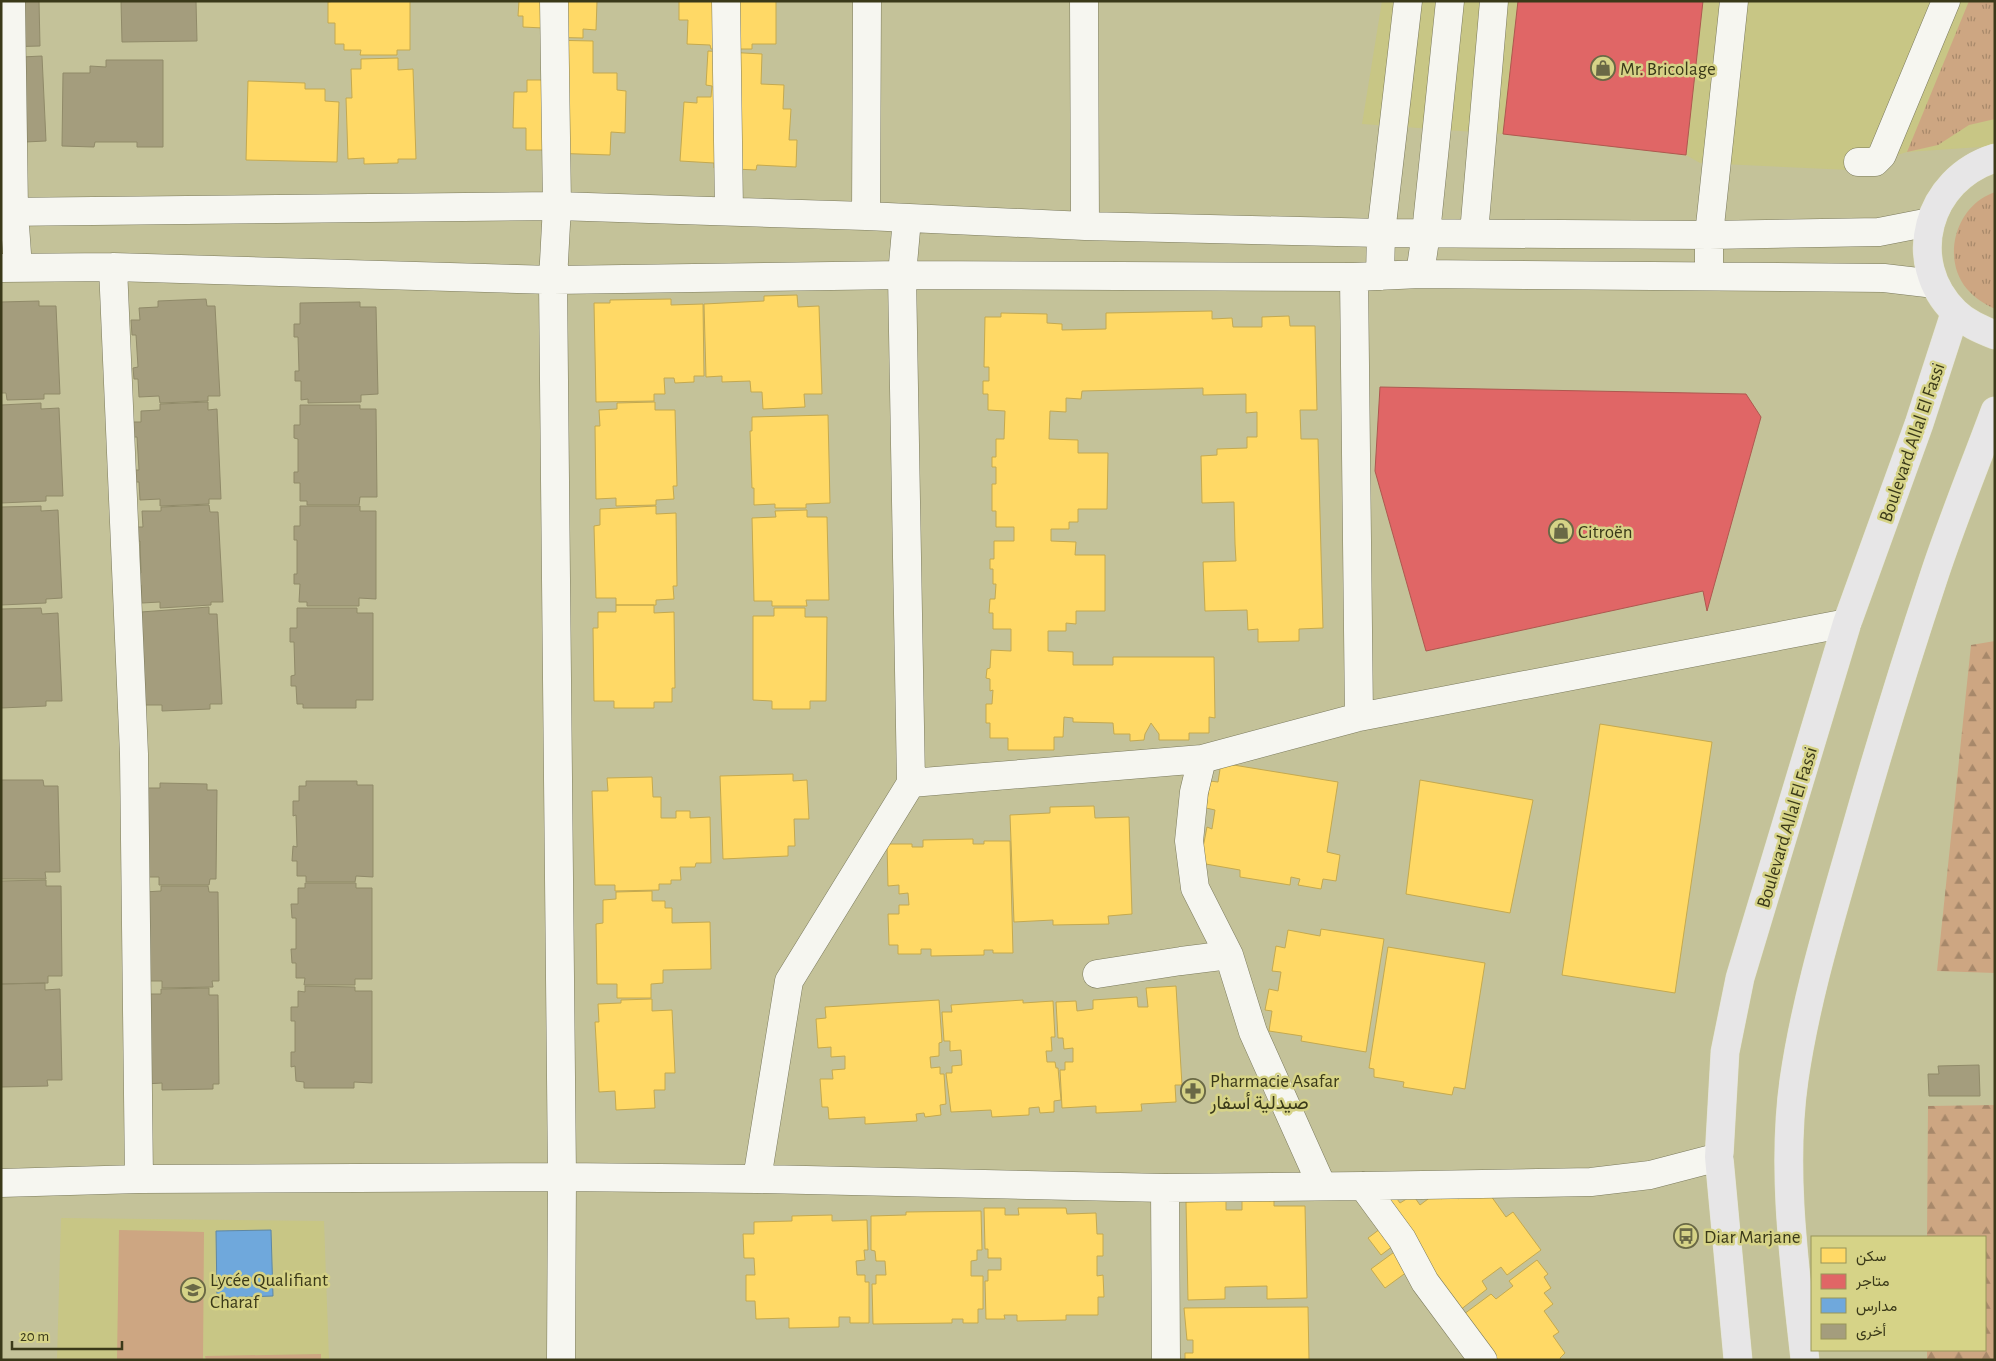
<svg xmlns="http://www.w3.org/2000/svg" width="1996" height="1361" viewBox="0 0 1996 1361" font-family="'Alegreya Sans',Vazirmatn,sans-serif">
<defs>
<pattern id="grass-tufts" width="24" height="20" patternUnits="userSpaceOnUse" patternTransform="scale(1.25)"><rect width="24" height="20" fill="#cda682"/><path d="M3 7l-1-3M5 7V3M7 7l1-3M15 17l-1-3M17 17v-4M19 17l1-3" fill="none" stroke="#a7886a"/></pattern>
<pattern id="forest-firs" width="22" height="20" patternUnits="userSpaceOnUse" patternTransform="scale(1.25)"><rect width="22" height="20" fill="#cda682"/><path d="M5 1l3.5 6h-7zM16 11l3.5 6h-7z" fill="#a7886a"/></pattern>
</defs>
<rect width="100%" height="100%" fill="#c4c299"/>
<!-- built -->
<path fill="#c8c685" d="M1382,1H1995V146L1907,152L1850,170L1700,163L1686,155L1503,134L1362,124Z
M61,1218L324,1221L329,1360H57Z"/>
<!-- grass -->
<path fill="url(#grass-tufts)" d="M1969,1H1995V119L1969,125L1938,145L1907,152Z
M1995,192V309C1984,304 1975,298 1967,289C1944,262 1953,218 1981,199C1985,196 1990,194 1995,192Z"/>
<!-- forest -->
<path fill="url(#forest-firs)" d="M1995,641V973L1937,971L1971,645Z
M1995,1105V1360H1927V1350H1985V1237H1927L1928,1106Z"/>
<!-- pitch -->
<path fill="#cda682" d="M119,1230L204,1232L203,1360H117Z
M321,1354V1360H206L205,1356Z"/>
<!-- homes -->
<path fill="#ffd966" stroke="#c4a94f" d="M335,1H410V50H397V55H360L361,50H344V44H335V23H328V2Z
M519,1H597L596,30L583,29V38L543,37V28L523,27V16H518Z
M679,1H776V44H752V49H711L710,45L687,44L688,20H679Z
M544,40L593,41V73H617V90L626,91L625,133L611,132L610,155L549,153V150H526V128H513L514,92H527V80H543Z
M708,51L762,54L761,84L784,85L783,109H791L789,140H797L796,167L757,165L756,170L714,168V163L680,161L684,102L697,103V97H711L712,86L706,85Z
M398,58V70L413,69L416,159H398V163L364,164V158L348,159L346,98H352L351,69H361V59Z
M248,81L305,83V89H325V101L339,102L337,162L246,160Z
M797,295L798,307L819,306L822,394H804L805,407L763,409L762,392H751L750,381L722,382V376L706,377L704,304L764,301V296Z
M671,299V305L703,304L704,376H694V382L675,383L674,378H664L665,394H654V401L596,402L594,303H610V300Z
M1212,311V319L1232,318L1233,327H1262V317L1289,316L1290,326H1315L1317,410H1300L1301,439H1318L1323,628L1299,629V641L1258,642V629L1248,630L1247,610L1205,611L1203,562L1236,561L1235,544L1234,502L1202,503L1201,456L1217,455V449L1247,448V437H1257V412L1246,413V394L1203,395V388L1082,391L1081,399L1066,398V412L1050,411L1049,439L1078,440V453H1108L1107,509H1078V522H1069V529H1051V541L1076,542L1075,555H1105V611H1076V624L1066,623V631H1048V651L1073,652V665H1113V657H1214L1215,718L1209,717V733H1189V740H1159V734L1151,723L1145,734L1144,740L1130,741V734H1114L1113,723L1073,722V718L1064,717L1063,737H1054V750H1008V738H990V723H986V704H992L993,690L990,691V679L986,678L987,669L990,668L991,650L1011,651V629H993V613H989L990,599H995L996,584H993V569H990V559H994V541H1014V527H996V511H992V484H996V467H992V457H996V439H1004L1005,411L988,410V394H983V381H989V367H984L985,317H1001V313L1047,314V323L1062,324V330L1106,329V313Z
M655,402V410H675L677,486H673L674,499L656,500V505L616,506V498L596,499L595,426H600L599,410L617,409V403Z
M828,415L830,503L806,504V508H775V504L754,505V488H752L750,431H752V417Z
M656,506V514L676,513L677,586H673L674,599L656,600V605H616V598H596L594,526L600,525V509Z
M807,510V517H827L829,600H806L807,606H772V601H754L752,518L776,517L775,511Z
M616,605H654V613L674,612L675,688H672V702H654V708H614V701H594L593,628H598V612H616Z
M774,608H805V617H827L826,701H810V709H772V701L753,700V616H774Z
M1600,724L1712,742L1675,993L1562,975Z
M1221,763L1338,782L1327,852L1340,855L1336,881L1323,879L1321,889L1298,885L1300,879L1291,877L1290,885L1240,877V870L1200,863L1207,827L1212,829L1215,810L1206,808L1210,781L1218,782Z
M793,774V781L807,780L809,819H794L795,846H788V856L723,859L720,776Z
M652,777L653,797H661V818H676V811H690V818L710,817L711,863H696L695,867H680L681,880H671V884H659V890L615,891V885H595L592,791H608L607,778Z
M1420,780L1533,800L1510,913L1406,894Z
M1094,806L1095,818L1129,817L1132,914L1108,916L1109,924L1053,925V920L1014,922L1010,815L1050,813V807Z
M973,839V844H984V841H1010L1013,953H993V950H984V955L931,956V949H921V954H898V945H889L888,914H899V905H909L908,893L899,894V885L888,886L887,844H912V847H923V840Z
M652,891V901H665V908H672V923L710,922L711,969L663,970V983L651,984V998H617V984H597L596,924L603,923V900L616,899V892Z
M1321,929L1384,939L1366,1052L1301,1041L1302,1036L1269,1031L1272,1011L1265,1010L1269,989L1278,991L1281,972L1272,971L1276,946L1285,948L1288,930L1320,936Z
M1388,947L1485,963L1465,1089L1454,1087L1452,1095L1403,1087L1404,1082L1374,1077V1069L1369,1068Z
M1176,986L1182,1085H1175L1176,1102L1141,1104L1142,1111L1096,1113V1106L1062,1108L1060,1070H1065V1062H1073V1048L1064,1049L1063,1038H1058L1056,1002L1076,1001L1077,1011L1093,1009V1000L1137,997L1138,1007H1148L1146,988Z
M652,999V1011L672,1010L675,1073H665V1090H654L655,1108L616,1110L615,1091L599,1092L595,1022H599L598,1004L621,1003V1000Z
M939,1000L942,1042L939,1043V1056L930,1057L931,1068L940,1067V1074H944L946,1104L940,1105L941,1115L925,1117L924,1113L916,1114L917,1121L865,1124V1117L829,1119L828,1107H822L820,1079H833L832,1070L845,1069V1056L831,1057V1047L818,1048L816,1019L826,1018L825,1007Z
M1023,1000V1003L1053,1001L1055,1037H1051L1052,1051H1046L1047,1062H1055L1056,1068H1058L1061,1100L1054,1101V1112L1040,1113L1039,1107L1029,1108V1115L992,1117L991,1110L951,1112L946,1073H952V1066L962,1065L961,1050L950,1051V1041H944L942,1012H952L951,1005Z
M1481,1182L1506,1217L1513,1212L1541,1250L1507,1275L1501,1267L1482,1281L1487,1289L1455,1314L1380,1207L1394,1195L1400,1203L1413,1195L1420,1205L1436,1193L1441,1199L1452,1191L1458,1199Z
M1242,1200H1274V1206H1305L1307,1298L1267,1299V1286L1225,1287V1299L1188,1300L1186,1202L1226,1201V1210H1242Z
M984,1208H1005V1215H1019L1018,1208H1066L1067,1214L1096,1213L1097,1234H1103V1256H1097V1276L1103,1275L1104,1297H1098V1315H1066V1320L1017,1321V1315H1004L1005,1319H986L985,1281H988V1270H1001V1258H988V1249H985Z
M981,1211L982,1250H977V1260L971,1261V1276H983V1309H978V1323H963V1319H952V1323L873,1324L872,1284H876V1275H886L885,1261H876L875,1251L871,1250V1216L906,1215V1212Z
M832,1215V1221L867,1220L868,1250H864L865,1260L856,1261L857,1275H865V1282H869V1323H850V1317H839V1327L789,1328V1318L756,1319L755,1301H746V1275H755L754,1258H744L743,1234H754V1222L792,1221V1216Z
M1388,1223L1401,1240L1381,1255L1368,1238Z
M1397,1250L1411,1269L1385,1288L1371,1269Z
M1537,1260L1548,1274L1544,1277L1551,1288L1544,1293L1553,1304L1544,1311L1559,1332L1553,1336L1565,1353L1560,1358L1561,1360H1486L1456,1320L1491,1294L1496,1299L1513,1286L1509,1281Z
M1308,1307L1309,1360H1185V1353H1193V1340H1187L1184,1308Z"/>
<!-- shops -->
<path fill="#e06666" stroke="#ae584f" d="M1518,1H1703L1686,155L1503,134Z
M1380,387L1746,394L1761,417L1707,611L1703,591L1426,651L1375,471Z"/>
<!-- schools -->
<path fill="#6fa8dc" stroke="#5f87a2" d="M271,1230L273,1296L217,1298L216,1231Z"/>
<!-- building -->
<path fill="#a49d7d" stroke="#908a69" d="M1,1H39L40,46L1,47Z
M121,1H196L197,41L122,42Z
M42,56L46,141L25,142L1,58Z
M106,60H163V147H137V142H95L94,147L62,146L63,73H90V66L106,67Z
M206,299L207,306H215L220,396H208V401L160,403L159,396L139,397L138,379H134L133,368L138,367L136,335H132L131,320H140L139,308L158,307V301Z
M39,301V306H56L60,394H44V399L7,400L6,393H1V302Z
M360,302V307H376L378,394L361,395V402L308,403V399L301,400V381H295V371H299L298,337H294V324H300V303Z
M208,402V410L217,409L221,499H209V504L160,506V499L140,500L139,482H135L134,470H139L137,437H133L132,422H141V411L160,410V404Z
M41,403V409L59,408L63,496H46V501L1,503V405Z
M300,405H360V409H376L377,497H360L359,505H307V501H300V483H294V472H298V439L294,438V425H300Z
M209,505L210,512H218L223,602H211V605L160,608V602L142,603L141,585L137,586L136,573H141L140,541H137L136,527H143L142,511H161V507Z
M41,506V511L58,510L62,598L46,599V603L1,605V507Z
M300,506H360V511H376V599L359,598V606H307V602H299L300,584H294V574H297V540H294V526H300Z
M209,607V614H217L222,704H210V709L162,711V705H141V612Z
M41,608L42,614L58,613L62,701H46V706L1,708V609Z
M297,608H357V613H373V700H356V708H303V704H297L296,686H291V676L295,675L294,642H290V628H297Z
M1,780H43L44,786H58L60,872H45L46,879H1Z
M306,781H357V785H373V877L356,876L355,882H306V876H297V861H292L293,846L297,847L296,815L293,816V801H299V786H306Z
M160,783L207,784V790H217L216,879H210L209,885H159V877H141L143,788H160Z
M46,880V886H61L62,976H48V983L1,984V881Z
M305,883H356V888H372V979H355V985H304L305,978H296V963H292L291,949H296V918H292L291,904H298V888H305Z
M161,886H208L209,892H218L219,981H212L213,987L162,988V981H145L144,892L161,891Z
M45,983V990L60,989L62,1080H47L48,1086L1,1087V984Z
M305,986L355,987V991H372V1083L354,1082V1088H304V1082L296,1081L295,1066L291,1067V1052H295V1021H291V1007H298V991L305,992Z
M209,988V995H218L219,1084H213V1089L162,1090V1083L145,1084L144,994H161V989Z
M1979,1065L1980,1096H1929L1928,1074H1939L1938,1066Z"/>
<g fill="none" stroke-linecap="round" stroke-linejoin="round">
<defs>
<path id="minor" d="M11,1L14,211L18,268
M554,1L557,206L553,280L562,1177L561,1360
M726,1L729,211
M1084,1L1085,226
M1858,162H1875L1882,155L1946,1
M1,212L557,206L866,216L1085,226L1381,233L1709,235L1879,232L1930,222
M866,216L867,1
M907,219L902,275L911,783
M1474,233L1494,1
M113,267L134,754L139,1179
M1,268L113,267L553,280L902,275L1354,277L1420,274L1884,278L1935,284
M1420,274L1426,233L1450,1
M1709,275V235L1734,1
M1380,276L1381,233L1408,1
M1354,277L1359,717
M1202,759L1194,792L1189,841L1195,888L1229,955L1253,1032L1322,1186
M1097,974L1181,961L1229,955
M757,1179L789,981L911,783L1202,759L1359,717L1847,623
M1,1183L139,1179L562,1177L757,1179L1165,1188L1363,1186L1591,1182L1650,1175L1719,1157
M1363,1186L1402,1239L1425,1282L1483,1360
M1165,1188L1166,1360"/>
<path id="major" d="M1995,158C1927,179 1904,262 1955,312C1966,323 1980,329 1995,335
M1738,1360L1719,1157L1725,1052L1740,978L1847,623L1919,424L1955,313
M1805,1360C1795,1269 1781,1171 1794,1080C1806,997 1831,917 1854,836C1879,748 1906,660 1935,573C1953,519 1975,465 1995,411"/>
</defs>
<!-- minor casing -->
<use href="#minor" stroke="#7b7a5c" stroke-width="29"/>
<!-- major casing -->
<use href="#major" stroke="#e4e4d1" stroke-width="29"/>
<!-- minor -->
<use href="#minor" stroke="#f6f6f0" stroke-width="28"/>
<!-- major -->
<use href="#major" stroke="#e7e6e7" stroke-width="28"/>
</g>
<!-- icons -->
<defs>
<symbol id="shop-ring" viewBox="-11 -11 22 22"><circle r="9.5" fill="#d6d387" stroke="#6a6946" stroke-width="1.5"/><path d="M-5-2.5h2.3a2.7 3.5 0 0 1 5.4 0H5L5.5 6h-11ZM-1.5-2.5h3a1.5 2.3 0 0 0-3 0Z" fill="#6a6946"/></symbol>
<symbol id="pharmacy-ring" viewBox="-11 -11 22 22"><circle r="9.5" fill="#d6d387" stroke="#6a6946" stroke-width="1.5"/><path d="M-2-6h4v4h4v4h-4v4h-4v-4h-4v-4h4Z" fill="#6a6946"/></symbol>
<symbol id="bus-ring" viewBox="-11 -11 22 22"><circle r="9.5" fill="#d6d387" stroke="#6a6946" stroke-width="1.5"/><path d="M-5-6H5V4H4V6H2V4H-2V6H-4V4H-5ZM-3.5-4V0h7V-4ZM-3.5 1.2v1.5H-2V1.2ZM2 1.2v1.5H3.5V1.2Z" fill="#6a6946"/></symbol>
<symbol id="school-ring" viewBox="-11 -11 22 22"><circle r="9.5" fill="#d6d387" stroke="#6a6946" stroke-width="1.5"/><path d="M0-5L7-2L0 1L-7-2ZM-4 1L0 2.5L4 1V4Q0 6-4 4Z" fill="#6a6946"/></symbol>
</defs>
<g fill-rule="evenodd">
<use href="#shop-ring" x="1589" y="54" width="28" height="28"/>
<use href="#shop-ring" x="1547" y="517" width="28" height="28"/>
<use href="#pharmacy-ring" x="1179" y="1077" width="28" height="28"/>
<use href="#bus-ring" x="1672" y="1222" width="28" height="28"/>
<use href="#school-ring" x="179" y="1276" width="28" height="28"/>
</g>
<g text-anchor="middle" stroke-width="5" stroke-linejoin="round" paint-order="stroke">
<!-- poi labels -->
<g font-size="19" fill="#3a3919" stroke="#d6d387" text-anchor="start">
<text x="1620" y="75">Mr. Bricolage</text>
<text x="1578" y="538">Citroën</text>
<text x="1210" y="1087">Pharmacie Asafar<tspan x="1210" dy="22">صيدلية أسفار</tspan></text>
<text x="1704" y="1243">Diar Marjane</text>
<text x="210" y="1286">Lycée Qualifiant<tspan x="210" dy="22">Charaf</tspan></text>
</g>
<!-- street labels -->
<g font-size="19" fill="#3a3919" stroke="#d6d387">
<text transform="translate(1911 442) rotate(-71)" y="7">Boulevard Allal El Fassi</text>
<text transform="translate(1786 827) rotate(-73)" y="7">Boulevard Allal El Fassi</text>
</g>
</g>
<!-- border -->
<rect width="1996" height="1361" fill="none" stroke="#3a3919" stroke-width="5"/>
<!-- legend -->
<rect x="1811" y="1236" width="175" height="115" fill="#d6d387" stroke="#98955b"/>
<rect x="1821" y="1248" width="25" height="15" fill="#ffd966" stroke="#98955b"/>
<text x="1856" y="1261" font-size="15" fill="#3a3919">سكن</text>
<rect x="1821" y="1274" width="25" height="15" fill="#e06666" stroke="#98955b"/>
<text x="1856" y="1286" font-size="15" fill="#3a3919">متاجر</text>
<rect x="1821" y="1298" width="25" height="15" fill="#6fa8dc" stroke="#98955b"/>
<text x="1856" y="1311" font-size="15" fill="#3a3919">مدارس</text>
<rect x="1821" y="1324" width="25" height="15" fill="#a49d7d" stroke="#98955b"/>
<text x="1856" y="1336" font-size="15" fill="#3a3919">أخرى</text>
<!-- scale -->
<path d="M12 1341v8h110v-8" fill="none" stroke="#3a3919" stroke-width="2.5"/>
<text x="20" y="1341" font-size="15" fill="#3a3919" stroke="#d6d387" stroke-width="4" paint-order="stroke">20 m</text>
</svg>
